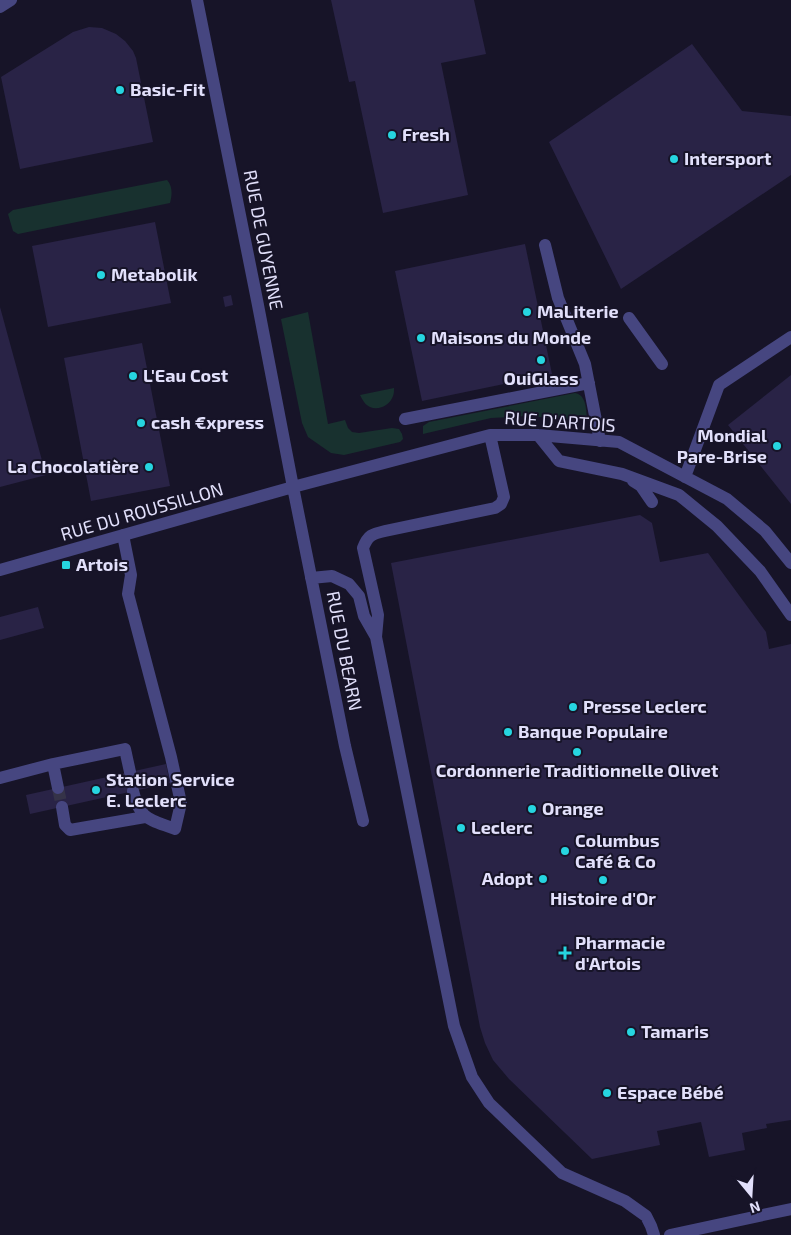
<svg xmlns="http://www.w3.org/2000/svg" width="791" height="1235" viewBox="0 0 791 1235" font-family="'Exo 2',sans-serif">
<rect width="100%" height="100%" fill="#171428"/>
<!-- green -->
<path fill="#18312f" d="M167,180C173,186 172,196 170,203L18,234L13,231L8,214L13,210Z
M308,312L328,424L345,420L348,428L352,432L359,433L392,428L399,429L402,434L403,439L400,442L344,455L331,453L308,437L302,423L281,319Z
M394,388C394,391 394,394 393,396C390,405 379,411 370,407C365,405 362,399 360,395Z
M575,393C586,395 586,408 587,418L585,420L526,416L491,418L423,434V426L429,422Z"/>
<!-- building -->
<path fill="#292346" d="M331,0H474L486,54L441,63L468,195L383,213L355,81L349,82Z
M89,27L102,28L116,34L125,41L133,51L136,58L153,142L20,169L1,77L73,32Z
M692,44L742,111L791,116V175L621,289L549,142Z
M155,222L171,303L48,327L32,246Z
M525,244L552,374L422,401L395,271Z
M231,295L233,305L225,307L223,297Z
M0,307L46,475L0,487Z
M142,343L170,486L91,501L64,358Z
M791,375V504L728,425Z
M640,515L652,523L660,562L708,553L766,632L769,649L791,644V1120L766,1124L767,1128L742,1133L745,1150L709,1157L701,1122L657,1131L660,1145L592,1159L509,1079L493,1060L485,1043L480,1027L391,563Z
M38,607L44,628L0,640V617Z
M166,764L170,783L30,814L26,795Z"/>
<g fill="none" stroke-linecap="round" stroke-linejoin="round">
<!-- minor-tunnel -->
<path stroke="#353348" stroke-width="12" stroke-dasharray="12 6" stroke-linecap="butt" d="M130,772L133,791
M58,788L62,807"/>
<!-- minor -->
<path stroke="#464680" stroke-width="12" d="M197,0L257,300L293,487L345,746L363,821
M0,7L11,0
M545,245L558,298L585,364L600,441
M629,318L662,364
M405,419L589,383
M538,435L559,461L622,474L679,495L717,526L760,571L791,615
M685,477L719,385L791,337
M633,481L641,486L652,502
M123,535L131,575L128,594L171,757L181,803L175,829C149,819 140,820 133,791
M0,570L293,487L490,435H538L619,442L727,499L765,531L791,563
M311,578L332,576L349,584L359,596L364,616L376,637L454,1026L472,1077L489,1103L562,1173L625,1201L646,1216L651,1226L654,1235
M376,637L378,615L363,548C368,535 372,534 385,531L495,508L501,504L504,497L490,435
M53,764L125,749L130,772
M0,778L53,764L58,788
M62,807L65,825L70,830L145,817
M670,1235L791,1209"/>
</g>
<!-- markers -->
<g fill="#26d5e0" stroke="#171428" stroke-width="2">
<circle cx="120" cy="90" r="5"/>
<circle cx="392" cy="135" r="5"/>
<circle cx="674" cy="159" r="5"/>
<circle cx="101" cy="275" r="5"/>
<circle cx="527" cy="312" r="5"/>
<circle cx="421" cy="338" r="5"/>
<circle cx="541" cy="360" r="5"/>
<circle cx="133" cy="376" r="5"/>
<circle cx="141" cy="423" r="5"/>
<circle cx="777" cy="446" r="5"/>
<circle cx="149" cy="467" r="5"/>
<rect x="61" y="560" width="10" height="10" rx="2.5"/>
<circle cx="573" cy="707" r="5"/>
<circle cx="508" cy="732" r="5"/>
<circle cx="577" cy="752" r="5"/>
<circle cx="96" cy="790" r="5"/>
<circle cx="532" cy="809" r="5"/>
<circle cx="461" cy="828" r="5"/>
<circle cx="565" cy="851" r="5"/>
<circle cx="543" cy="879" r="5"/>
<circle cx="603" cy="880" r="5"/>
<path d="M562.5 945.5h5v5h5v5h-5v5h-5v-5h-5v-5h5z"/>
<circle cx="631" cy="1032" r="5"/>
<circle cx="607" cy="1093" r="5"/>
</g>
<g text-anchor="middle" stroke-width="4" stroke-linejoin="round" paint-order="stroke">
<!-- poi labels -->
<g font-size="18" font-weight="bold" fill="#e2e0fb" stroke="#171428" text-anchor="start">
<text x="130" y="96">Basic-Fit</text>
<text x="402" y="141">Fresh</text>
<text x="684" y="165">Intersport</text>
<text x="111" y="281">Metabolik</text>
<text x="537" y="318">MaLiterie</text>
<text x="431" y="344">Maisons du Monde</text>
<text x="143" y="382">L'Eau Cost</text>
<text x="541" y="385" text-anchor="middle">OuiGlass</text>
<text x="151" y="429">cash €xpress</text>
<text x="767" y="442" text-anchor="end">Mondial<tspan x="767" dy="21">Pare-Brise</tspan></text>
<text x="139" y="473" text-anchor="end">La Chocolatière</text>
<text x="76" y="571">Artois</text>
<text x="583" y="713">Presse Leclerc</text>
<text x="518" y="738">Banque Populaire</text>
<text x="577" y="777" text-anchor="middle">Cordonnerie Traditionnelle Olivet</text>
<text x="106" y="786">Station Service<tspan x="106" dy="21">E. Leclerc</tspan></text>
<text x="542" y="815">Orange</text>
<text x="471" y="834">Leclerc</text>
<text x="575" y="847">Columbus<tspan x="575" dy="21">Café &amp; Co</tspan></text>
<text x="533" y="885" text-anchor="end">Adopt</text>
<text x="603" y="905" text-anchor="middle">Histoire d'Or</text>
<text x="575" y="949">Pharmacie<tspan x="575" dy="21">d'Artois</tspan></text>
<text x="641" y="1038">Tamaris</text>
<text x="617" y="1099">Espace Bébé</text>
</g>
<!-- street labels -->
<g font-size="18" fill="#e2e0fb" stroke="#171428">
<text transform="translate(263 240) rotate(79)" y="6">RUE DE GUYENNE</text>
<text transform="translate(560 422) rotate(4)" y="6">RUE D'ARTOIS</text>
<text transform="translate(142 512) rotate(-16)" y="6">RUE DU ROUSSILLON</text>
<text transform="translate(344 651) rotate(79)" y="6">RUE DU BEARN</text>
</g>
</g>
<!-- north arrow -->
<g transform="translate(751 1195) rotate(162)" stroke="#171428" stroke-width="4" paint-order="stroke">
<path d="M0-4L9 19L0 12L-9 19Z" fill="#e2e0fb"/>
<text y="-8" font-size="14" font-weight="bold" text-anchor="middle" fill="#e2e0fb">N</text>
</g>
</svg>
